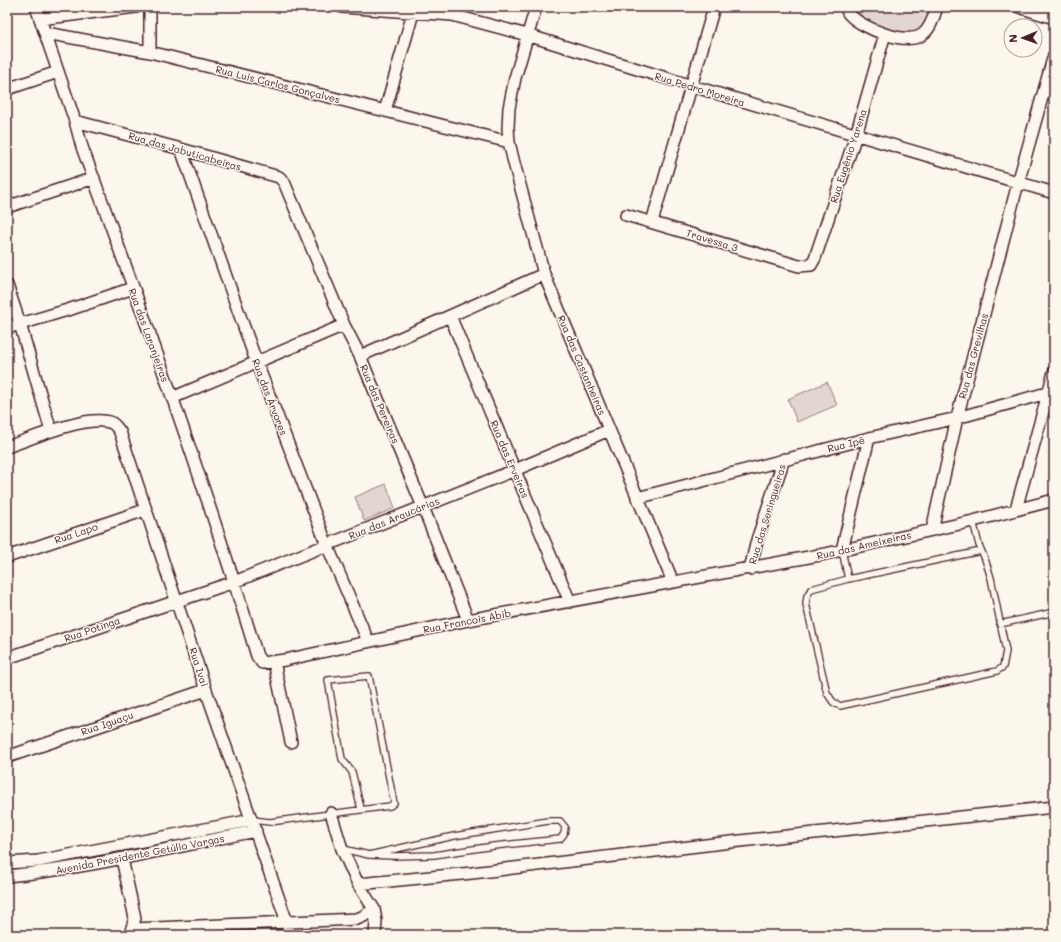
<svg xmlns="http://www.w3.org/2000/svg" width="1061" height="942" viewBox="0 0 1061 942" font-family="Mali,sans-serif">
<rect width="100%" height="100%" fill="#fbf7ec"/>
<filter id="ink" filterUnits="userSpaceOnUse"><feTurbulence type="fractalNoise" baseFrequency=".025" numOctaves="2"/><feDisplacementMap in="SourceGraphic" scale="8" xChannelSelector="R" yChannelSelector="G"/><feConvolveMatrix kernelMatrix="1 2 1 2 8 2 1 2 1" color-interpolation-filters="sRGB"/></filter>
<g filter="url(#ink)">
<!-- green -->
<path fill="#e2d7d0" stroke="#967b7e" d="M853,7H934C931,17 926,31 914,33C899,35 860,20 853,7Z
M827,382L837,405L797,422L788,399Z
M386,484L395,508L364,521L355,497Z"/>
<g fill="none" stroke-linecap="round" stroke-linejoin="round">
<!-- river -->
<path stroke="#bfadaa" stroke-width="18" d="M446,7V8"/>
<defs>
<path id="lane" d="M973,521L979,545L985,559L991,578L1006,651L1003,667L997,671L840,706L833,702L827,693L806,604L807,596L811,589L848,579L981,551
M842,550L848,579
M1000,624L1050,613
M252,820L270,822L390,806L394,803L369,676L328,680L342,759L352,772L361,809
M343,849L369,855L394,856L434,855L494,846L560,839L564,834L565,827L560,821H548L454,836L369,855"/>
<path id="street" d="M36,7L75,121L82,147C144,315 205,484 257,656L262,663L285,660L468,620L825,554L973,521L1054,500
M342,7L452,15L527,35L692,86L1054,193
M536,7L515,78L509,108L508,128L509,142L514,163L544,274L673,582
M846,7C847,10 847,13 850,15C862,28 908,47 923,34C931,28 934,16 937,7
M1019,7L1054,18
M40,19L136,7
M46,33L150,52L509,142
M150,52V7
M7,89L58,72
M385,111L413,13
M75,121L181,149L279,177L284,182L344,325L360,356L423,507L468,620
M181,149L256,361L327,545L368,641
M7,207L94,178
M626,215L799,266L811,265L815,258L856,135L885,34
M652,222L714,7
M7,285L20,324L51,431
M450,316L570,602
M7,328L71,309L133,288
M360,356L544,274
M172,398L344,325
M7,447C31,439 89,413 112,423C115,425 118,429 120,432L206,690L287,922L289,935
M637,498L869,438L957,418L1054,391
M1016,509L1054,372
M932,530L957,418L1018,183L1054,55
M842,550L869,438
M7,557L145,510
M750,569L757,540L784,459
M7,658L234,582L515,470L609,430
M274,662L291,742
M7,757L206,690
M331,813L342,849L358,884L374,909L376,921L375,935
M122,859L135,918L130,934
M7,863L38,861L252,820
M7,876C91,868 173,847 256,831
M358,884L472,873L731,842L1054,807
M133,929L357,919L364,916L374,909"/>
</defs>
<!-- lane casing -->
<use href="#lane" stroke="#4a1f2b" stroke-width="8"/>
<!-- street casing -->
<use href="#street" stroke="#4a1f2b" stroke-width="14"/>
<!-- lane -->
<use href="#lane" stroke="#fbf7ec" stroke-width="5.5"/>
<!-- street -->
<use href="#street" stroke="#fbf7ec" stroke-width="11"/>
</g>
</g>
<g text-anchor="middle" stroke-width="3" stroke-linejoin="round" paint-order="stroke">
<!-- street labels -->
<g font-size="10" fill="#4a1f2b" stroke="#fbf7ec">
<text transform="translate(278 84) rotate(14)" y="4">Rua Luis Carlos Gonçalves</text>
<text transform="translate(700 89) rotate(17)" y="4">Rua Pedro Moreira</text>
<text transform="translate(185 151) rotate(16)" y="4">Rua das Jabuticabeiras</text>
<text transform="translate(848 156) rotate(-72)" y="4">Rua Eugênio Yarena</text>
<text transform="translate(712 240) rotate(17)" y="4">Travessa 3</text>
<text transform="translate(149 335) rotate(70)" y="4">Rua das Laranjeiras</text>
<text transform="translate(973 356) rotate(-75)" y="4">Rua das Grevilhas</text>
<text transform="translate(582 365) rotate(67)" y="4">Rua das Castanheiras</text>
<text transform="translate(270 397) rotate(69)" y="4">Rua das Árvores</text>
<text transform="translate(380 404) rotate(67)" y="4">Rua das Pereiras</text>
<text transform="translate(846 444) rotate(-14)" y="4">Rua Ipê</text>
<text transform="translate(510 459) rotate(67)" y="4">Rua das Erveiras</text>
<text transform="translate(767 514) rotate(-73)" y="4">Rua das Seringueiras</text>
<text transform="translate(394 518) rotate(-22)" y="4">Rua das Araucárias</text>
<text transform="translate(76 533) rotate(-19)" y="4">Rua Lapo</text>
<text transform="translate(864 545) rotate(-13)" y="4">Rua das Ameixeiras</text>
<text transform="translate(467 621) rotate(-11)" y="4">Rua Francois Abib</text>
<text transform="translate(92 629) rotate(-19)" y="4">Rua Potinga</text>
<text transform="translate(199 667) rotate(72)" y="4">Rua Ivai</text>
<text transform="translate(107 723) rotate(-19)" y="4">Rua Iguaçu</text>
<text transform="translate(140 854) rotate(-11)" y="4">Avenida Presidente Getúlio Vargas</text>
</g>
</g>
<!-- margin -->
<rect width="1061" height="942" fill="none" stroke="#fbf7ec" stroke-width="24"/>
<rect x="12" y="12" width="1037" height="918" fill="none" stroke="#4a1f2b" stroke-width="1.5" filter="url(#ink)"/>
<!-- north arrow -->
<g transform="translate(1023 38) rotate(268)"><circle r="19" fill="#fbf7ec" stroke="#b4a19f"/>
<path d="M0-3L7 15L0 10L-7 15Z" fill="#4a1f2b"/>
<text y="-6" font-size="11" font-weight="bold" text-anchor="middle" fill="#4a1f2b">N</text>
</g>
</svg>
